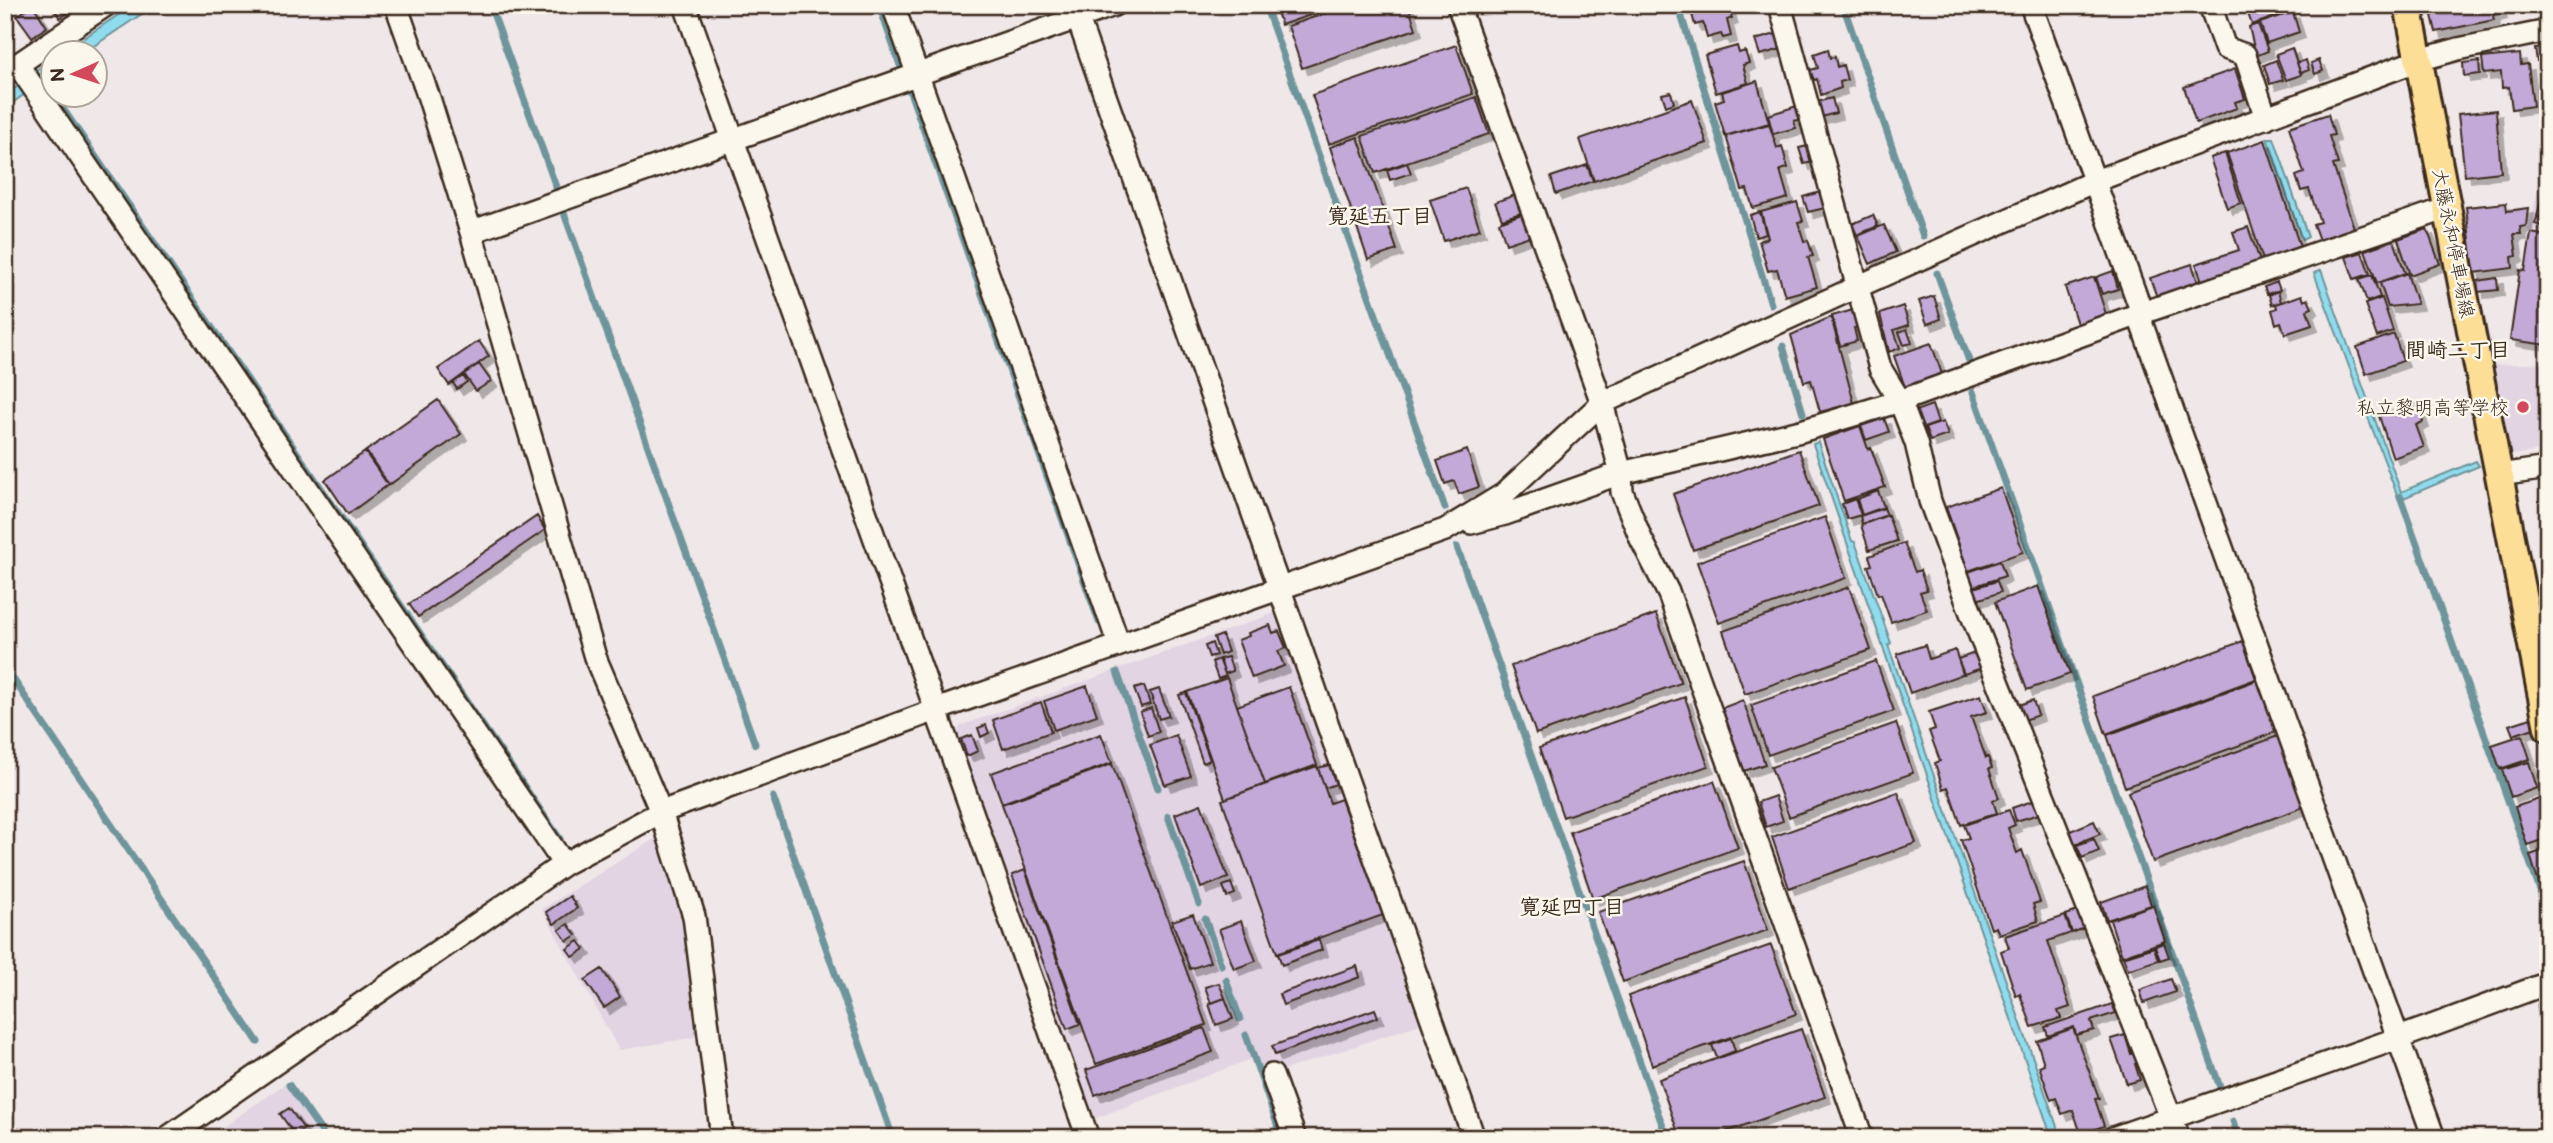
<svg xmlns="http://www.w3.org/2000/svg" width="2553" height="1143" viewBox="0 0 2553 1143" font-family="'Balsamiq Sans','Klee One',sans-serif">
<defs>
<filter id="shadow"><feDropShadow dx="6" dy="6" stdDeviation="0" flood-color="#0004"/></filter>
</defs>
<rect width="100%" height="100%" fill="#f0e7e8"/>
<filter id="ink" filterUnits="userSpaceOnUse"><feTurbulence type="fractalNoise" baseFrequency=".0143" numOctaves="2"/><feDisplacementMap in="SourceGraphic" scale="14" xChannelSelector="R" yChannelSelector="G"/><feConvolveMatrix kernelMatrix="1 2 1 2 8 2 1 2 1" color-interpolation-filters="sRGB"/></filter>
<g filter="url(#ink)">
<!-- built -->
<path fill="#e2d4e3" d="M2548,153V234L2528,231Z
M2548,363V449L2507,456L2490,365Z
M1278,612L1423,1023L1264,1077L1256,1057L1091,1120L956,736L960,726Z
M656,838L665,841L687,917L701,1033L696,1037L619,1050L542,909Z
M285,1084L321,1138H207Z"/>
<!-- water -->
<path fill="#8fdcee" stroke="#6d959b" stroke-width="2" d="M133,5H155L85,52H63Z
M52,59V75L5,108V95L21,84V81Z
M2267,138H2274L2308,237L2302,240Z
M2321,270L2401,492L2476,461L2479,466L2399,500L2314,273Z
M1818,442L1852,541L1855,542L1891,643L1888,645L2061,1138H2052L1813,444Z"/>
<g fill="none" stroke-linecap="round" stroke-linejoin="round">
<!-- stream -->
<path stroke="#6d959b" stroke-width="7" d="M490,5L556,187
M879,5L900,65
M1265,5L1445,508
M1678,5L1771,304
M1843,5L1923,236
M41,77L52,94
M909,89L1099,622
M53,94L560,839
M564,213L755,744
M1937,273L1969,361
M1783,346L1803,413
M1973,392L2221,1090
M2400,496L2548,913
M1457,547L1667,1138
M5,667L258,1042
M1117,672L1158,788
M773,797L893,1138
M1168,816L1199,904
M1205,919L1221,965
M1226,980L1240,1019
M2540,1006L2548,1045
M1246,1035L1282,1138
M289,1085L326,1138
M2233,1121L2239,1138"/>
</g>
<!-- building -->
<path fill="#c2a9d7" stroke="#3b2a1e" stroke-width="2" filter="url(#shadow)" d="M33,5L47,27L32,37L17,16Z
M51,5H78L60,18Z
M1275,5H1320L1322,11L1281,25Z
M1350,5H1408L1416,29L1302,68L1288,26Z
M1681,5H1728L1732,18L1727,20L1731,36L1723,38L1721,34L1707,38L1703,23L1695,25L1690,7L1682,9Z
M2245,5H2280L2283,14L2252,25Z
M2435,5H2499L2501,13L2493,15L2494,20L2436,32L2431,11L2436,10Z
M2293,12L2299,32L2267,43L2260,23Z
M2258,24L2268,51L2256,56L2249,27Z
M1776,34L1781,49L1760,55L1755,40Z
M1456,45L1473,94L1329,144L1312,95Z
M1737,46L1739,53L1745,51L1749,63L1743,65L1748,83L1716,93L1705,55Z
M2292,48L2301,75L2286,80L2276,54Z
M2548,48V69L2542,70L2541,60L2537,61L2535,49Z
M1828,49L1830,58L1835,57L1837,67L1843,65L1847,80L1840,82L1841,88L1821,95L1817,79L1814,80L1810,70L1818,68L1814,54Z
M2520,54L2521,65L2528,64L2533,106L2512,109L2509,87L2502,88L2501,72L2484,74L2482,58Z
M2276,60L2283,80L2270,84L2264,65Z
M2306,60L2309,70L2301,73L2297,63Z
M2319,60L2323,71L2315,74L2311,63Z
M2479,61L2480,74L2464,76L2463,63Z
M2235,69L2245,99L2235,102L2237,108L2196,123L2184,87Z
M1757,81L1769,123L1725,136L1715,102L1724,99L1722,92Z
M1671,92L1674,103L1666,106L1662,94Z
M1476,97L1489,134L1375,173L1362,136Z
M1832,98L1836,113L1821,117L1817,102Z
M1692,100L1707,143L1594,181L1580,139Z
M1797,106L1801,119L1794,121L1796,128L1773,134L1768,115Z
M2496,110L2501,172L2465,176L2458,114Z
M2328,114L2334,135L2329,136L2338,164L2333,165L2354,228L2319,240L2313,224L2320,222L2309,189L2301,191L2296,176L2304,173L2289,127Z
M1769,124L1777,148L1782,146L1788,168L1780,170L1788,198L1753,208L1747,189L1742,190L1726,136Z
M1358,137L1397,250L1368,260L1330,147Z
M2265,140L2300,247L2263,260L2227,153Z
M1808,146L1813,162L1804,164L1799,148Z
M2225,153L2241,203L2227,208L2210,158Z
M1407,163L1411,173L1390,180L1387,170Z
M1587,165L1593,181L1556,194L1551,177Z
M2548,173V219L2537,216Z
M1466,188L1480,229L1444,241L1430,200Z
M1820,192L1825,208L1808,212L1803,197Z
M1515,195L1521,213L1502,219L1495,202Z
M1797,202L1803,221L1798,222L1804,241L1808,240L1813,256L1808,257L1817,287L1785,296L1777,269L1768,271L1759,241L1768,238L1761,212Z
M2506,203L2507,211L2528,208L2526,226L2520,227L2521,234H2514L2517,256L2512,257L2513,268L2474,273L2466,207Z
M1760,212L1766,234L1756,237L1750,215Z
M1522,214L1530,236L1506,244L1499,222Z
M1873,215L1878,226L1857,235L1852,224Z
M2537,217L2548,220L2547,227L2535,224Z
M1884,225L1896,252L1870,264L1858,236Z
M2248,227L2261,264L2203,284L2196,264L2239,250L2233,232Z
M2427,229L2440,264L2410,275L2398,239Z
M2531,233L2548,236V345L2510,340L2520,270L2525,271Z
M2394,240L2405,273L2377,283L2365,250Z
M2362,252L2370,274L2354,279L2346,257Z
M2192,264L2199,286L2158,300L2150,278Z
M2113,271L2118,289L2102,294L2096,277Z
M2407,273L2417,304L2388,307L2380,283Z
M2372,275L2380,297L2367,302L2359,279Z
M2094,277L2107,317L2078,327L2065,287Z
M2497,278L2498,290L2478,292L2477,281Z
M2277,282L2280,290L2267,294L2264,287Z
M2278,291L2281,302L2272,305L2269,295Z
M2302,295L2304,301L2308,299L2312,308L2307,310L2312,325L2285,334L2281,322L2276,324L2272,310L2277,308L2276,304Z
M1934,296L1941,319L1927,324L1919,301Z
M2382,298L2393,331L2377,337L2365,304Z
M1903,306L1909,325L1894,330L1900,348L1889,352L1880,314Z
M1853,310L1858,327L1854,328L1857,341L1840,346L1832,316Z
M1831,317L1854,403L1820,412L1811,380L1804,382L1791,335Z
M1907,329L1912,343L1904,345L1899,332Z
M2394,334L2403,361L2366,374L2357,347Z
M479,341L489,356L449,385L438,369Z
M1931,343L1942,374L1905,387L1894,356Z
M479,364L491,381L476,391L464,374Z
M463,376L467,382L457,389L453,383Z
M438,400L461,434L389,485L366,451Z
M2417,403L2423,422L2416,425L2424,447L2393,458L2379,416Z
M1932,405L1938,423L1921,429L1915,411Z
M1884,418L1889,432L1866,440L1861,426Z
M1943,422L1948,435L1930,441L1925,428Z
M1860,426L1868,449L1871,448L1885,487L1844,501L1823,439Z
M1467,450L1479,487L1459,494L1454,481L1445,484L1437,461Z
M1799,450L1819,506L1693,550L1673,494Z
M365,452L388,485L348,514L325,480Z
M2001,488L2023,552L1968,571L1946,507Z
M1878,491L1884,507L1862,515L1857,499Z
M1855,499L1861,515L1847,519L1842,504Z
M1884,508L1887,515L1862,524L1860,516Z
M1888,515L1897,541L1869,550L1861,525Z
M537,516L545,530L418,617L409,604Z
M1825,517L1846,578L1719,623L1697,562Z
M1904,543L1915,572L1920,570L1927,590L1920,592L1927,610L1891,622L1881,594L1878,595L1868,566L1872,565L1869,556Z
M2000,561L2005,576L1972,587L1968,572Z
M1997,581L2001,592L1977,600L1973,588Z
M2038,586L2070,674L2027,690L1995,602Z
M1849,587L1871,650L1745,694L1723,631Z
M2543,589L2548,628L2540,629L2533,591Z
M1656,614L1681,683L1536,734L1511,666Z
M1270,625L1273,633L1279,631L1286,648L1278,651L1284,666L1252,678L1238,640L1249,636L1248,633Z
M1222,635L1228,652L1220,655L1214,638Z
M2243,641L2256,679L2106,734L2093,696Z
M1212,643L1216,655L1209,657L1205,646Z
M1925,645L1929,659L1955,650L1963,674L1910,693L1897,654Z
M1977,652L1982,668L1964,674L1958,659Z
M1228,657L1233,671L1225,674L1220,659Z
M1219,659L1226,676L1218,679L1212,662Z
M1876,661L1894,711L1768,755L1751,705Z
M1227,678L1265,784L1225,799L1187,692Z
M2257,680L2276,732L2125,787L2107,735Z
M1087,686L1097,715L1054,730L1044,701Z
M1144,686L1150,704L1141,707L1134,689Z
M1289,687L1317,765L1265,784L1237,706Z
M1159,689L1169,716L1159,719L1150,692Z
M1186,693L1210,760L1203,763L1179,695Z
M1981,695L1987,712L1971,717L1986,758L1988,757L1992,768L1989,769L1999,798L1993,801L1997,813L1961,825L1948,787L1943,789L1935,763L1940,761L1929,731L1935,729L1929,712Z
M1685,697L1708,766L1563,817L1539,748Z
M1743,700L1765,764L1744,771L1722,708Z
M2033,700L2038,715L2022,721L2016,706Z
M1041,702L1051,732L1003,749L993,720Z
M1151,708L1159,732L1148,736L1140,712Z
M2531,718L2534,728L2513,735L2509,725Z
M1896,723L1913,773L1789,817L1771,767Z
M986,725L989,733L981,737L978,728Z
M1101,734L1112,763L1002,803L991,773Z
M972,735L978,751L967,756L961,739Z
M1176,735L1191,776L1165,785L1150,745Z
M2522,735L2530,759L2500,769L2492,745Z
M2278,736L2304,807L2153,862L2128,792Z
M2529,762L2537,788L2511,797L2502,770Z
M1112,764L1206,1025L1096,1064L1002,804Z
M1329,765L1336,784L1325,788L1318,768Z
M1317,766L1330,803L1341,799L1383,915L1277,953L1222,800Z
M1714,781L1738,848L1593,899L1570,832Z
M1898,792L1916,843L1789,888L1772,837Z
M1775,796L1783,821L1766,827L1758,802Z
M2542,798L2548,815V823L2544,824L2548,838L2527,845L2515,807Z
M2035,800L2039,814L2016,821L2012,808Z
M1201,804L1228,878L1201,888L1175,814Z
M2009,810L2015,825L2008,828L2017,853L2022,850L2040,902L2033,904L2038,921L1999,934L1996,927L1991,929L1961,840L1969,838L1964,825Z
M2094,821L2100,834L2075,844L2070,831Z
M2094,839L2099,851L2082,858L2077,845Z
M2548,849V888L2541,890L2530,855Z
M1744,861L1768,930L1623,982L1598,912Z
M1025,870L1080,1024L1067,1029L1012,875Z
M1231,883L1235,894L1227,897L1223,886Z
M2145,886L2151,905L2107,920L2101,902Z
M570,896L577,908L554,924L546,912Z
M2153,905L2165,941L2122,956L2110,920Z
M2081,910L2087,927L2072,933L2066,915Z
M1193,914L1210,962L1190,969L1172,921Z
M2065,916L2071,933L2048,941L2070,1007L2058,1011L2061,1018L2032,1027L2020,994L2016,996L2001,951L2009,948L2005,936Z
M1241,921L1256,961L1234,969L1219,929Z
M568,924L576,935L567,941L559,930Z
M1319,940L1322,950L1282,965L1278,954Z
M579,941L585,949L573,957L567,949Z
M2164,943L2169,957L2160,960L2155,946Z
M1771,945L1796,1014L1652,1065L1628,996Z
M2154,947L2158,960L2128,970L2123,957Z
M1357,966L1360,977L1283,1005L1279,994Z
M602,969L620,997L604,1008L585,980Z
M2171,979L2176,992L2144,1003L2140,990Z
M1219,983L1225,998L1211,1003L1205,987Z
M1225,998L1233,1019L1216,1025L1209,1004Z
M2112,1004L2116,1013L2091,1021L2094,1030L2076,1035L2074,1027L2048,1036L2045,1027Z
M1375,1009L1378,1017L1275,1055L1272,1046Z
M1204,1028L1213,1052L1095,1095L1086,1070Z
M2073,1028L2099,1098L2095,1099L2104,1126L2081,1134L2073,1110L2062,1114L2056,1098L2051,1100L2039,1066L2044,1064L2037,1041Z
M1801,1029L1825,1097L1708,1138H1680L1659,1079Z
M2125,1035L2131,1054L2134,1053L2138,1063L2135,1064L2140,1080L2127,1084L2111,1039Z
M1731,1038L1735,1051L1717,1058L1712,1045Z
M289,1108L304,1129L295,1135L280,1114Z"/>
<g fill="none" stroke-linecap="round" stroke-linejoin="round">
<defs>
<path id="minor" d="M396,5L429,98L471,232L595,657L661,812L694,916L722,1138
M685,5L1088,1138
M893,5L1119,645
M1073,5L1474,1138
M1458,5L1602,403L1621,473L1622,492L1641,539L1669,594L1862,1138
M1780,5L1880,368L1900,401L1916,443L1930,501L1971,613L2179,1138
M2031,5L2142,313V325L2434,1138
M2210,5L2225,48L2245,55L2266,118
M18,65L564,864
M5,73L106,5
M471,232L1114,5
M2499,475L2548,468
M1471,523L1505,514L1621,473L1801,431L1900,401L2142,313L2448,208
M1272,1075L1295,1138
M167,1138L564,864L661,812L936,710L1445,530L1504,494L1602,403L1857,287L2095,181L2419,60L2458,49L2548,31
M2113,1138L2399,1038L2548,983"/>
<path id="major" d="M2408,5L2548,728"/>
</defs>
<!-- minor casing -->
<use href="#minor" stroke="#3b2a1e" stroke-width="26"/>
<!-- major casing -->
<use href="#major" stroke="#3b2a1e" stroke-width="32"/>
<!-- minor -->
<use href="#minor" stroke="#fbf7ec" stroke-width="21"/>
<!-- major -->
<use href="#major" stroke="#fdde96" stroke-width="26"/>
</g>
</g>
<!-- markers -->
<circle fill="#d1495b" stroke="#fbf7ec" stroke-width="2.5" cx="2523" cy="407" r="7"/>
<g text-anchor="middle" stroke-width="5" stroke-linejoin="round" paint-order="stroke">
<!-- street labels -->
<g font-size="19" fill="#3b2a1e" stroke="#fbf7ec">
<text transform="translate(2454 243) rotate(79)" y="7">大藤永和停車場線</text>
</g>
<!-- poi labels -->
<g font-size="19" fill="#3b2a1e" stroke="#fbf7ec" text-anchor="end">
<text x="2509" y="414">私立黎明高等学校</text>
</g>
<!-- neighbourhood labels -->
<g font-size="21" font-weight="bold" fill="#3b2a1e" stroke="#fbf7ec">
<text x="1380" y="223">寛延五丁目</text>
<text x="2458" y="357">間崎二丁目</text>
<text x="1572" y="914">寛延四丁目</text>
</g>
</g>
<!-- margin -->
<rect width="2553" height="1143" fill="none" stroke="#fbf7ec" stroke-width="28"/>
<rect x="14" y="14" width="2525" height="1115" fill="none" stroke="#3b2a1e" stroke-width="2.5" filter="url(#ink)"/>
<!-- north arrow -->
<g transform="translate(74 74) rotate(267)"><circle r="33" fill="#fbf7ec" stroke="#aea59a" stroke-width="2"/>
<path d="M0-5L12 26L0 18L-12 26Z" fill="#d1495b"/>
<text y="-10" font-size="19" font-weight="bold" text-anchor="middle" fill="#3b2a1e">N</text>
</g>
</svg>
